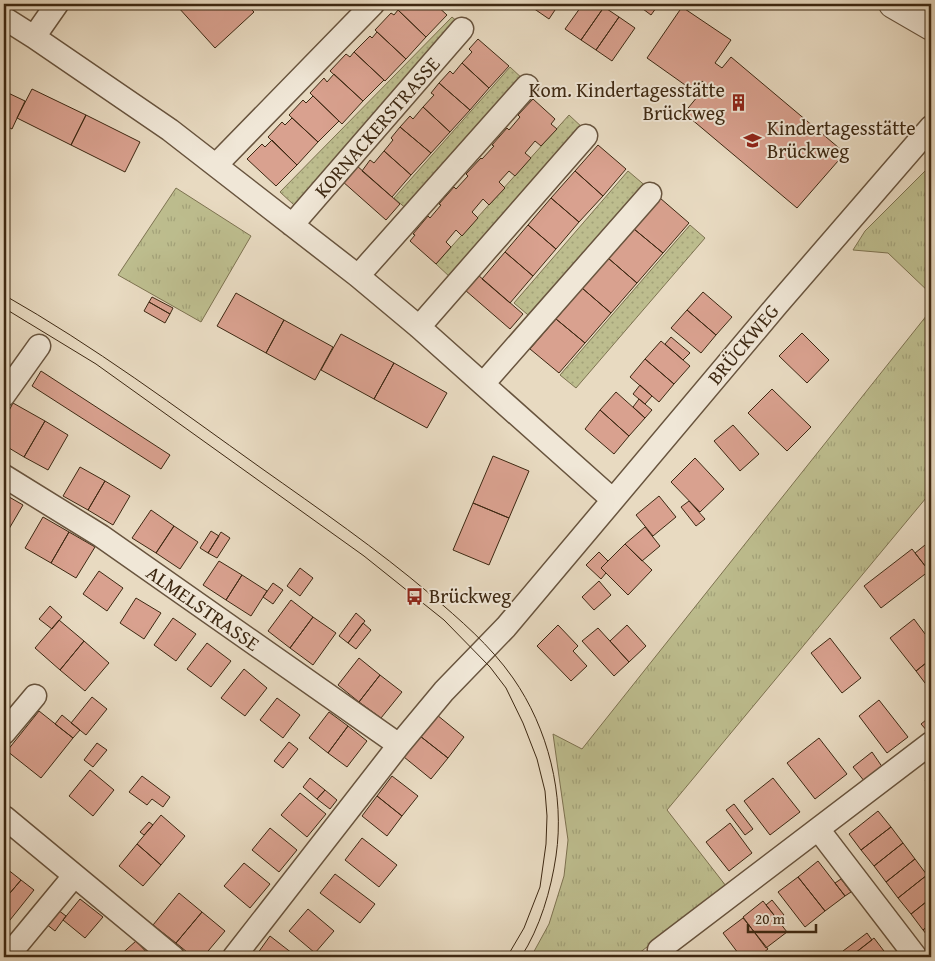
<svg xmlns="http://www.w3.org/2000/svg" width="935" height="961" viewBox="0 0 935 961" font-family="'Gentium Book Plus',serif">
<defs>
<pattern id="grass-tufts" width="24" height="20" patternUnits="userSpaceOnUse" patternTransform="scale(1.25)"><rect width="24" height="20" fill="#bdbd8e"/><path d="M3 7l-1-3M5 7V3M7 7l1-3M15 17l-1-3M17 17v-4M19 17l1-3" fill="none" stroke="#a3a279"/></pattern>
<pattern id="garden-dots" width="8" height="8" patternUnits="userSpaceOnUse" patternTransform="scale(1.25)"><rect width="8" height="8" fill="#bdbd8e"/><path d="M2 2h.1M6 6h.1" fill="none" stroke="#a3a279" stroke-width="1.8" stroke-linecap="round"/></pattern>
</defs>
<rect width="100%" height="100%" fill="#e8dac1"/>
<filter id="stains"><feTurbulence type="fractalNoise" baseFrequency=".004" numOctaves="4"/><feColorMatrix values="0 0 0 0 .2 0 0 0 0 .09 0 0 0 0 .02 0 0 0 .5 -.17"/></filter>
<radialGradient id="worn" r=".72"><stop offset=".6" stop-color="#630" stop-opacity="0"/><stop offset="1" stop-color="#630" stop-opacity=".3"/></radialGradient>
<!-- grass -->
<path fill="url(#grass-tufts)" stroke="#7d7250" d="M931,165V294L888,253L853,250L865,231Z
M176,188L251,236L201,322L118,275Z
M931,310V492L667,810L726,886L634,957H531L549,924L564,876L568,840L553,734L582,749Z"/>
<!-- garden -->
<path fill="url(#garden-dots)" stroke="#7d7250" d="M452,17L459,23L294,205L280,192Z
M510,67L525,81L409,211L394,198Z
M569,115L584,129L451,278L436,264Z
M628,171L648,188L534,320L514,303Z
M690,225L705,238L576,388L560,375Z"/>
<!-- building -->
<path fill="#d9a18f" stroke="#3d2812" d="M181,4H256L251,9L254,12L215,48L178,7Z
M400,4H435L447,15L426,37L396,8Z
M536,4H559L549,19L533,8Z
M583,4H600L604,7L581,40L565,29Z
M640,4H659L651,15L639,6Z
M604,7L619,17L596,50L581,40Z
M682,7L731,40L715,63L722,68L731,57L845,153L797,208L684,113L707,85L702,81L695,92L647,58Z
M398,10L426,37L406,59L375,30L391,13L394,15Z
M619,17L635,28L612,61L596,50Z
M377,32L406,59L385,81L354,52L370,36L372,38Z
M478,39L509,66L489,88L462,63L472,52L469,49Z
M354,52L384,80L363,101L330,71L346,54L350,57Z
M462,63L489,88L470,110L439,83L450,71L453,74Z
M334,74L363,101L342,124L310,93L324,78L327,82Z
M439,83L470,110L450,132L423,107L434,95L431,93Z
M32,89L86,115L71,145L17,118Z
M4,91L25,101L12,129L4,125Z
M313,96L339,121L318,142L289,115L303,100L306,103Z
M533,99L555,119L551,124L557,129L541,146L535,141L525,153L531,158L515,176L509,171L499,182L505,188L489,205L483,199L472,212L478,218L462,236L456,230L446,242L451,247L436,264L410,241L415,235L413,234L428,216L430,218L441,205L439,204L454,187L456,189L468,176L466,174L481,158L482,159L494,146L492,145L507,128L509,130L520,117L518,115Z
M423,107L450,132L431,153L400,127L410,116L413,119Z
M86,115L140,142L125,172L71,145Z
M292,118L318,142L297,165L268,137L282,122L285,125Z
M400,127L431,153L411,175L384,151L393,140L391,138Z
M272,140L297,165L276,186L247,159L262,144L265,147Z
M598,145L626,169L603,196L575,171Z
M384,151L411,175L392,197L362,171L370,160L374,163Z
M356,165L400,204L386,220L342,181Z
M575,171L603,196L579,222L551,198Z
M551,198L579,222L556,249L528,225Z
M660,198L689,223L663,253L634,229Z
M528,225L556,249L533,276L505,252Z
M634,229L663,253L637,283L608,258Z
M505,252L533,276L510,303L482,279Z
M608,258L637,283L611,313L582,288Z
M478,275L523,314L510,329L465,290Z
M582,288L611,313L585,343L556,319Z
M703,292L732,317L716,335L687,310Z
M236,293L284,320L266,353L217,326Z
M152,297L173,308L170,314L149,302Z
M149,302L170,314L165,323L144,311Z
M687,310L716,335L701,353L671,328Z
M556,319L585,343L559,373L530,349Z
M284,320L333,347L315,380L266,353Z
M802,333L829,360L807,383L779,356Z
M341,334L394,363L374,399L321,370Z
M671,337L690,353L683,360L665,344Z
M661,341L690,366L674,384L645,359Z
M645,359L674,384L659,402L630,377Z
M394,363L447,393L427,428L374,399Z
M41,371L170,455L161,469L32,386Z
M640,385L652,396L645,404L633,394Z
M772,389L811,427L787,451L748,413Z
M616,392L645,418L629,436L600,410Z
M639,399L652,410L645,418L633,407Z
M13,403L45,421L24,457L4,445V420Z
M600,410L629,436L614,454L585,429Z
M45,421L68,435L48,470L24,457Z
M733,425L759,454L740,471L714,441Z
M493,456L529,471L509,518L473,503Z
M695,458L724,489L700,512L671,482Z
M80,467L105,481L88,510L63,496Z
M105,481L130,496L113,525L88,510Z
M4,494L23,505L6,534L4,532Z
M659,496L676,517L653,536L636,515Z
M689,501L705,519L696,526L681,507Z
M473,503L509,518L489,565L453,550Z
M151,510L174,526L156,553L132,538Z
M43,517L69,532L51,563L25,548Z
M174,526L198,542L180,569L156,553Z
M645,527L660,546L642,561L625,544Z
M211,531L219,536L208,553L200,548Z
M69,532L95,547L76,578L51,563Z
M221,532L230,538L217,558L208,553Z
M930,541L931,543V563L926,567L915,553Z
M625,544L652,570L628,595L601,568Z
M912,549L929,571L881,608L864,586Z
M599,552L608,561L601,568L606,573L601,579L586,565Z
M219,561L242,575L226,600L203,585Z
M300,568L313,578L300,596L287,586Z
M99,571L123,588L107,611L83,594Z
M242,575L267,591L251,616L226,600Z
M599,581L611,595L594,610L582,597Z
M273,583L283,590L273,604L263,597Z
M136,598L161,613L144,639L120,623Z
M291,600L313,617L290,648L268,631Z
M50,606L62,617L52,629L39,619Z
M356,613L365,621L348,643L339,636Z
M313,617L336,633L313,665L290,648Z
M173,618L196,634L176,661L154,645Z
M914,619L931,642V659L916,671L890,638Z
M59,620L84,641L60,670L35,648Z
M363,623L371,630L356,649L348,643Z
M558,625L578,646L573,651L587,666L571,681L537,646Z
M627,625L646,646L629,662L610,641Z
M598,628L629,662L614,676L582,641Z
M830,638L861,678L842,693L811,653Z
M84,641L109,663L85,691L60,670Z
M207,643L231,661L211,687L187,669Z
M359,658L380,675L359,702L338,685Z
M931,659V691L916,671Z
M244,669L267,688L245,716L221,698Z
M380,675L402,692L381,718L359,702Z
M92,697L107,709L86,735L71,723Z
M277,698L300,715L283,738L260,720Z
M879,700L908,737L887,753L859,716Z
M39,711L73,738L41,778L7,751Z
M329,712L348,726L328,753L309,738Z
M62,715L80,730L73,738L55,724Z
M437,715L464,737L448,758L420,736Z
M931,716V731L929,733L921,724Z
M348,726L367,741L347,767L328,753Z
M420,736L448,758L431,779L404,757Z
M819,738L847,774L815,799L787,763Z
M289,742L298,749L283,768L274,761Z
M97,743L107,750L93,767L84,760Z
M872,752L883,768L865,782L853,767Z
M90,770L114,790L93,816L69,796Z
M142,776L170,797L163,807L152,799L147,805L129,792Z
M392,776L418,796L402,816L377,796Z
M931,776V788L925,780Z
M310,778L325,790L317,799L303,787Z
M773,778L800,812L770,835L744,801Z
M325,790L337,800L330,809L317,799Z
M300,793L326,814L307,837L281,815Z
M377,796L402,816L387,836L362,816Z
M734,804L753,829L745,835L726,810Z
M878,811L891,827L861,850L849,834Z
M161,815L185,836L161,865L137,844Z
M149,822L153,825L144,835L140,832Z
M730,823L752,853L729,871L706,842Z
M891,827L903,843L874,866L861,850Z
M270,828L297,850L279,872L252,850Z
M362,838L397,865L379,887L345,860Z
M903,843L915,859L886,882L874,866Z
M137,844L161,865L143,886L119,866Z
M915,859L927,875L898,898L886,882Z
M818,861L845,896L825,911L798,877Z
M244,863L270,884L250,908L224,886Z
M7,869L21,880L4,900V874Z
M335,874L375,904L360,923L320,893Z
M927,875L931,880V898L911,914L898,898Z
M798,877L825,911L805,927L778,892Z
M841,879L851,892L845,896L835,883Z
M21,880L34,890L6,925L4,923V900Z
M179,893L202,912L176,943L153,925Z
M931,898V923L923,930L911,914Z
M80,899L103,917L85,938L63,920Z
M772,900L784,915L778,920L766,905Z
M763,901L787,932L766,948L743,917Z
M308,909L334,931L315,953L289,931Z
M58,910L66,916L55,931L46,924Z
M202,912L225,931L203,957H193L176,943Z
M743,918L768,949L758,957H741L723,933Z
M931,923V940L923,930Z
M867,933L872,940L850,957H848L843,951Z
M270,936L297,957H255Z
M874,938L887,955L883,957H850Z
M136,941L151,957H118Z"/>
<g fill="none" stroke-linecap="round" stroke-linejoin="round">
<defs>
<path id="minor" d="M4,18L34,37L170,130L358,276L419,327L613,500
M34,37L57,4
M216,165L373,4
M292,225L462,29
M358,276L527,86
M419,327L586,136
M483,384L650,194
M4,395L39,346
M4,476L101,536L399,745
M4,733L35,696
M4,817L173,957
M818,829L916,957
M7,957L74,876
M234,957L399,745L444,691L506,627L777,305L931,127
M665,957L659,950L931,743"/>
<path id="tertiary" d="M893,4L931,26"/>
</defs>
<!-- minor casing -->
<use href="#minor" stroke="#68543e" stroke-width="25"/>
<!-- tertiary casing -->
<use href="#tertiary" stroke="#68543e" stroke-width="30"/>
<!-- minor -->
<use href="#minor" stroke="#f0e7d7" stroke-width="22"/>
<!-- tertiary -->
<use href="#tertiary" stroke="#f0e7d7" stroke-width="28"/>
<!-- tram -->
<path stroke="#3d2812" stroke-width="1" d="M4,295C94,346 177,408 261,468C319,509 377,549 430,594C460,620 490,645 513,678C548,728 565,795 556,856C551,890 540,928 521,957
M4,308L96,364L364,556L444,620L490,667L506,688L523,723L537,759L545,791L547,816L546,844L540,887L524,928L507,957"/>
</g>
<!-- icons -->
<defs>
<symbol id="building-bare" viewBox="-9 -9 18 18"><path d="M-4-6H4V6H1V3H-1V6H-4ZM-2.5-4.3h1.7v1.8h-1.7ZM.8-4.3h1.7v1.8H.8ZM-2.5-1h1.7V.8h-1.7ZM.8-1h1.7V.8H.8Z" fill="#8f2418" stroke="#f0e7d7" stroke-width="2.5" paint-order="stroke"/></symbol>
<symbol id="school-bare" viewBox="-9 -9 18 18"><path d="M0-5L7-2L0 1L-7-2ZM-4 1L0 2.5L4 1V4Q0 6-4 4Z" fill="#8f2418" stroke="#f0e7d7" stroke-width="2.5" paint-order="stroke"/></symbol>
<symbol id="bus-bare" viewBox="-9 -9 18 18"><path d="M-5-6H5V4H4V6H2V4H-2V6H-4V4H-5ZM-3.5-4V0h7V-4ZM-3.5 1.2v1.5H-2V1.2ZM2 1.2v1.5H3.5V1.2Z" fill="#8f2418" stroke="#f0e7d7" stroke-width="2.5" paint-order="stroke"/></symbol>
</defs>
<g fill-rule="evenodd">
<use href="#building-bare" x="726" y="90" width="25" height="25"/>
<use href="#school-bare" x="740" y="128" width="25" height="25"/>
<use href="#bus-bare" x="402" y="584" width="25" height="25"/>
</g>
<g text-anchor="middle" stroke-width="4" stroke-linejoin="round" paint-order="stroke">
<!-- poi labels -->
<g font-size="20" fill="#3d2812" stroke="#f0e7d7" text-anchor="start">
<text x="725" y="97" text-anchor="end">Kom. Kindertagesstätte<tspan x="725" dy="23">Brückweg</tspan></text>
<text x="767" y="135">Kindertagesstätte<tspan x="767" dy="23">Brückweg</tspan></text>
<text x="429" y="603">Brückweg</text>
</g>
<!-- street labels -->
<g font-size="20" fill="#3d2812" stroke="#f0e7d7">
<text transform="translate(377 127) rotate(-49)" y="7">KORNACKERSTRASSE</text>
<text transform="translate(743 344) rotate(-50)" y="7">BRÜCKWEG</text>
<text transform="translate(203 608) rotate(35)" y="7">ALMELSTRASSE</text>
</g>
</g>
<!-- margin -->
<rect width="935" height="961" fill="none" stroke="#e8dac1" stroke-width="20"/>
<rect x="5" y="5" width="925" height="951" fill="none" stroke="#3d2812" stroke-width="2.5"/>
<rect x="10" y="10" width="915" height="941" fill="none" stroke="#3d2812"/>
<!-- scale -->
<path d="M748 924v8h68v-8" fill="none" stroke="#3d2812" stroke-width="2.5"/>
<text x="755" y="924" font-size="15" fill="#3d2812" stroke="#f0e7d7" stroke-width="4" paint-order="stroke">20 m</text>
<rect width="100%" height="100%" filter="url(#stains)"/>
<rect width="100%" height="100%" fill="url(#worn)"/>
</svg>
